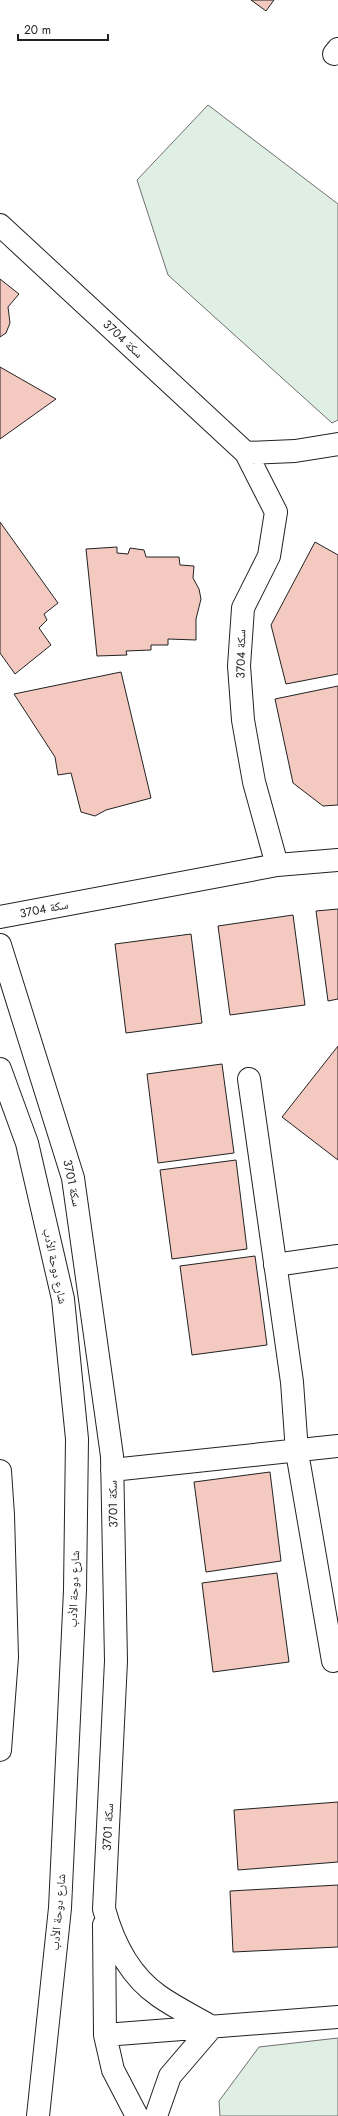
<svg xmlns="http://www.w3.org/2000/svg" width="338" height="2116" viewBox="0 0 338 2116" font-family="Jost,'Noto Naskh Arabic',sans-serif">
<rect width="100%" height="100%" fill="#fff"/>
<!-- green -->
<path fill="#e0efe3" stroke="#6f6f6f" d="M208,105L338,204V420L332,423L168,275L137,180Z
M338,2038V2116H220L219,2101L259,2047Z"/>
<!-- building -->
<path fill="#f3c9c0" stroke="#222" d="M251,0H274L266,11Z
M0,279L19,294L8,307L10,323L6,333L0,337Z
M0,367L56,399L0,439Z
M0,522L58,603L44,614L47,620L39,628L51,645L15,674L0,653Z
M315,542L338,555V674L286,684L271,625Z
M117,547V553L128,554L130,548L144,550L146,557H179L180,565L194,566L193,578L199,589L201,599L196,619V640L168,639V645H151V650L126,651L127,655L97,656L86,549Z
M121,672L151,798L106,810L95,816L81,812L71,773L58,775L55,757L14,694Z
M338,686V805L323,806L293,783L275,699Z
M338,909V999L328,1001L316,911Z
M293,915L305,1005L230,1015L218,926Z
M191,934L202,1023L126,1033L115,944Z
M338,1046V1160L282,1117Z
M222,1064L234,1153L158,1163L147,1074Z
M236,1160L247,1249L172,1259L160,1170Z
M255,1256L267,1345L192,1355L180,1266Z
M270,1472L281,1561L206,1572L194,1482Z
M277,1573L289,1662L213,1672L202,1583Z
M338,1802V1862L238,1870L234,1810Z
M338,1885V1947L233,1952L230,1891Z"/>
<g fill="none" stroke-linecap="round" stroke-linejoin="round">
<defs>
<path id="minor" d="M334,54L338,49
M0,225L246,453L276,512L269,556L243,608L239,666L243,720L254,782L277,865
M246,453L295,451L338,444
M0,917L277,865L338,860
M0,945L73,1178L112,1456L116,1661L104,1909C113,1942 130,1976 159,1996C176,2008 195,2017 212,2027
M249,1079L292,1382L297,1452L333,1661
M275,1265L338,1256
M112,1470L338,1446
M104,1925L105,2035L113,2070L137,2116
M105,2035L338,2017
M156,2116L170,2076L212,2027"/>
<path id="major" d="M0,1069L27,1143L63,1299L77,1439L75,1590L60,1908L38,2116
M0,1471L3,1515L7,1657L0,1750"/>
</defs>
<!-- minor casing -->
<use href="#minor" stroke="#222" stroke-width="24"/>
<!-- major casing -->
<use href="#major" stroke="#222" stroke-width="24"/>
<!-- minor -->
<use href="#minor" stroke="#fff" stroke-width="22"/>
<!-- major -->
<use href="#major" stroke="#fff" stroke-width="22"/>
</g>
<g text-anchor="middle" stroke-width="3" stroke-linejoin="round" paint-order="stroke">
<!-- street labels -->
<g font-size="12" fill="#222" stroke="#fff">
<text transform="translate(123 339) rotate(43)" y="4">سكة 3704</text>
<text transform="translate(241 654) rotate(-89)" y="4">سكة 3704</text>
<text transform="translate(44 909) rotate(-11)" y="4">سكة 3704</text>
<text transform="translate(72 1183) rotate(78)" y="4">سكة 3701</text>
<text transform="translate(55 1266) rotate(78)" y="4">شارع دوحة الأدب</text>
<text transform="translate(113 1504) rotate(-91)" y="4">سكة 3701</text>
<text transform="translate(74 1589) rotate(-88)" y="4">شارع دوحة الأدب</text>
<text transform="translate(108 1827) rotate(-87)" y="4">سكة 3701</text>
<text transform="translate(58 1912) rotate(-85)" y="4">شارع دوحة الأدب</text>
</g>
</g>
<!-- scale -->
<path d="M18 34v6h90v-6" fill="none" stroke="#222222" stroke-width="2"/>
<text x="24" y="34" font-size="12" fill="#222222" stroke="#ffffff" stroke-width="3" paint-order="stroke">20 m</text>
</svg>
